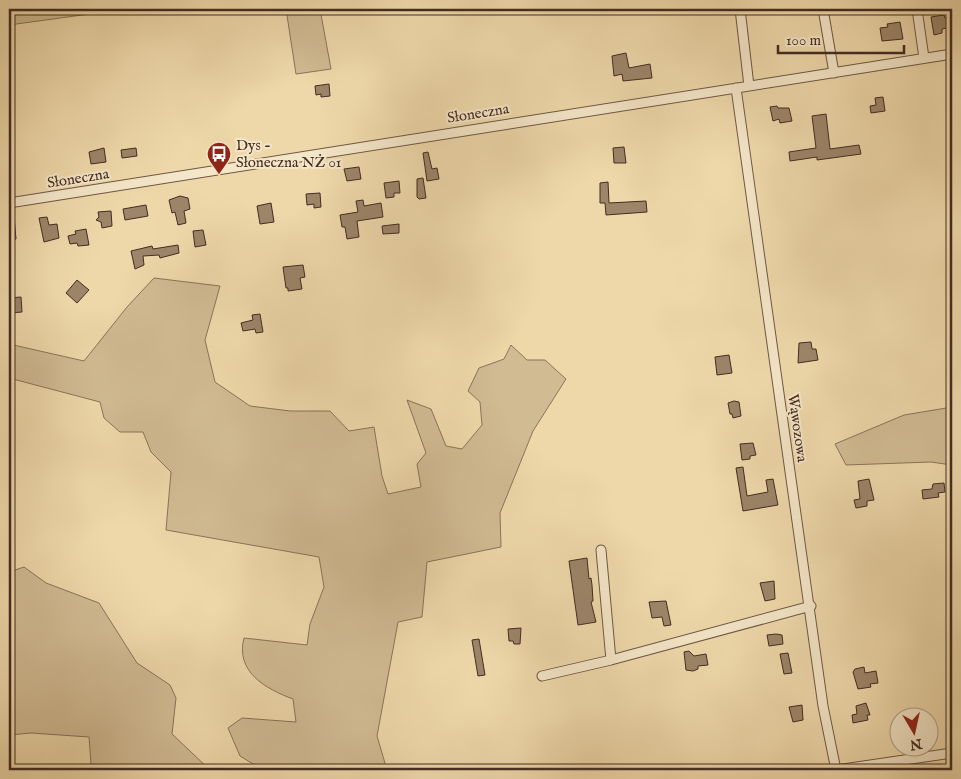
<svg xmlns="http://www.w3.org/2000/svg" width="961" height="779" viewBox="0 0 961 779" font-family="'IM FELL English',serif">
<rect width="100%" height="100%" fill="#eed8aa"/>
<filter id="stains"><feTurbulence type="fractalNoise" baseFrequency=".004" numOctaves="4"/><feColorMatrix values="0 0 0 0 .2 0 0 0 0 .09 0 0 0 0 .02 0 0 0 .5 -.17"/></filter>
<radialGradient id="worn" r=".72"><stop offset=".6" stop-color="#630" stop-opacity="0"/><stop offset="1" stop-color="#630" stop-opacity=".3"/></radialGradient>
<!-- green -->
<path fill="#d1bb93" stroke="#8a745a" d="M10,9H126L9,25Z
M286,9H320L331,69L296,74Z
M154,278L220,286L205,340L215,382L250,406L290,411H330L349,431L374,427L382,476L388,494L421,487L417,464L426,453L407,400L431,409L446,446L462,449L482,425L480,402L468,391L479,368L504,359L511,345L527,360H545L566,379L533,431L500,513L501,547L427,562L422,617L398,622L377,736L387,770H263L240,756L228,728L242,718L296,722L293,699C266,689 235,672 244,638L307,645L310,624L324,587L319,557L166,530L171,472L151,452L143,432H120L104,418L100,402L9,378V344L84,361L127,307Z
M952,407V465L931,462L846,465L835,444L904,415Z
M24,567L46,583L99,603L137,663L170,685L176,698L172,734L210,770H69L91,764L89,737L31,733L9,735V692L15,689C8,674 8,668 15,653L9,649V572Z"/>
<!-- building -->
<path fill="#9c8569" stroke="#432c22" d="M944,15L945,18L952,16V27L942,29V33L934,35L931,17Z
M900,22L903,39L882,41L880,28L888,27L887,24Z
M626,53L629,68L650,64L652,78L623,81L622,74L614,76L612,56Z
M329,84L330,96L321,97V94L316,95L315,86Z
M883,97L885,111L871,113L870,106L876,105L875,98Z
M777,106L778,108H789L792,121L780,123L779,119L773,121L770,107Z
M826,114L830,149L859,145L861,154L817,160V157L790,161L789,152L816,148L812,116Z
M624,147L626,163H614L613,148Z
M104,148L106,162L91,164L89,152Z
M136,148L137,156L122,158L121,150Z
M428,152L432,169L437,168L439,179L427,181L423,153Z
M359,167L361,179L347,181L344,169Z
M423,178L426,198L419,199L417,197V179Z
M399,181L400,193H394V197L386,198L384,183Z
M608,182L609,203L646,201L647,212L606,215L605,203H600V183Z
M320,193L321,207L314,208V204L307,205L306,194Z
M180,196L188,198L190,209L184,211L186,223L178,225L175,212L172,213L169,200Z
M363,200L364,206L381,203L383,217L357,221L359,237L347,239L345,227H342L340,215L358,212L356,201Z
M271,203L274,222L260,224L257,206Z
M146,205L148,216L125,220L123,209Z
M111,211L112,226L102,228L101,222L96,220L99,217L98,212Z
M9,216H14L16,239L9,240Z
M47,217L49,225L57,224L59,238L44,242L39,218Z
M399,224V233L383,234L382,226Z
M86,229L89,245L78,246L77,243L70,244L68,236L76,234L75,231Z
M203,230L206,245L195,247L193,231Z
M178,245L179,253L160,258L159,255L143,256L144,265L135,269L131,251L152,246L153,249Z
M303,265L305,277L300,278L302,289L288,291V288H286L283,267Z
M77,280L89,290L77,303L66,293Z
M21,297L22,312L10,313L9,298Z
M260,314L263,332L256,333L255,329L243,331L241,323L253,320L252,315Z
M811,342L812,349H816L818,360L798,363L799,343Z
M729,355L732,373L717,375L715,357Z
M734,401L739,402L741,416L733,418L732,414H730L728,403Z
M753,443L756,455L750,456V459L742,460L740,444Z
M743,467L747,496L768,492L766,480L773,479L778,505L743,511L736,468Z
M869,479L874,500L867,501V506L856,508L854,500L860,499L858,481Z
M944,483L945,492L938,493L939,497L923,499L922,490L932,489L933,484Z
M587,558L589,579L591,578L592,585L593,601L591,602L596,622L578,625L569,561Z
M774,581L775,599L765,601L760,583Z
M666,601L671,625L664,626L662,617L652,618L649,602Z
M521,628L520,644H514L513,641H509L508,629Z
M776,634L782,635L783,644L769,646L767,635Z
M479,639L485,675L478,676L472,640Z
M689,651L694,656L706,654L708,665L698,666V669L693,671L686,670L684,652Z
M788,653L792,673L784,674L780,654Z
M864,667L865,673L876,671L878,683L870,684L871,687L858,689L853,672L855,669Z
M866,703L870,715H867L868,720L853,723L852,715L857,714L856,706Z
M802,705L803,720L793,722L789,707Z"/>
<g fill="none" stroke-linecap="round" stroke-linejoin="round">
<defs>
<path id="minor" d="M740,9L749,86
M823,9L834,73
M917,9L924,58
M736,88L823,706L836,770
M9,203L952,54
M601,550L611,660
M542,676L611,660L811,606
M836,770L952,753"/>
</defs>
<!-- minor casing -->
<use href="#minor" stroke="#6e5744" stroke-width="11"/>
<!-- minor -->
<use href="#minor" stroke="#f4e6c8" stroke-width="9"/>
</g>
<!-- icons -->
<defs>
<symbol id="bus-pin" viewBox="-11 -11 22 30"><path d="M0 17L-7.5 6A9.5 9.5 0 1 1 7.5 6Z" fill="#8f2418" stroke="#f4e6c8"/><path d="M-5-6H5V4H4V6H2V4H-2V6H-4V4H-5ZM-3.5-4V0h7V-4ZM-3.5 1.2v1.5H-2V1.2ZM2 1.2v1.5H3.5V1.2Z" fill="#fff"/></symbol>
</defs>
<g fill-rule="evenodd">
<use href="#bus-pin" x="205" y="140" width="28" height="38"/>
</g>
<g text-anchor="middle" stroke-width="4" stroke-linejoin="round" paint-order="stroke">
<!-- street labels -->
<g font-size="15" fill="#432c22" stroke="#f4e6c8">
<text transform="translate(478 113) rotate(-9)" y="5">Słoneczna</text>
<text transform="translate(78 178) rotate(-9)" y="5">Słoneczna</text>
<text transform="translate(798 428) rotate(82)" y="5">Wąwozowa</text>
</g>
<!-- poi labels -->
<g font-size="15" fill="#432c22" stroke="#f4e6c8" text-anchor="start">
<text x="236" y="150">Dys -<tspan x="236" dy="17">Słoneczna NŻ 01</tspan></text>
</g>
</g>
<!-- margin -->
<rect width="961" height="779" fill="none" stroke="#eed8aa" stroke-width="30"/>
<rect x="10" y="10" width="941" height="759" fill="none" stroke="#432c22" stroke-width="2.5"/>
<rect x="15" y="15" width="931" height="749" fill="none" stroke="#432c22"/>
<!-- north arrow -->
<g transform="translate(914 732) rotate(171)"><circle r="24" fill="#f4e6c8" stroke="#ad9c86"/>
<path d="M0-4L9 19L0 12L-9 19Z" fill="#8f2418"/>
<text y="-8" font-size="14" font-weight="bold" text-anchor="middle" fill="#432c22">N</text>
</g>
<!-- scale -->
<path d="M778 45v8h126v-8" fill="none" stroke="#432c22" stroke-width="2.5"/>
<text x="786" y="45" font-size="15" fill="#432c22" stroke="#f4e6c8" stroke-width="4" paint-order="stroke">100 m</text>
<rect width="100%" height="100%" filter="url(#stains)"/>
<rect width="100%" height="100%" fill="url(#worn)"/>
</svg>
